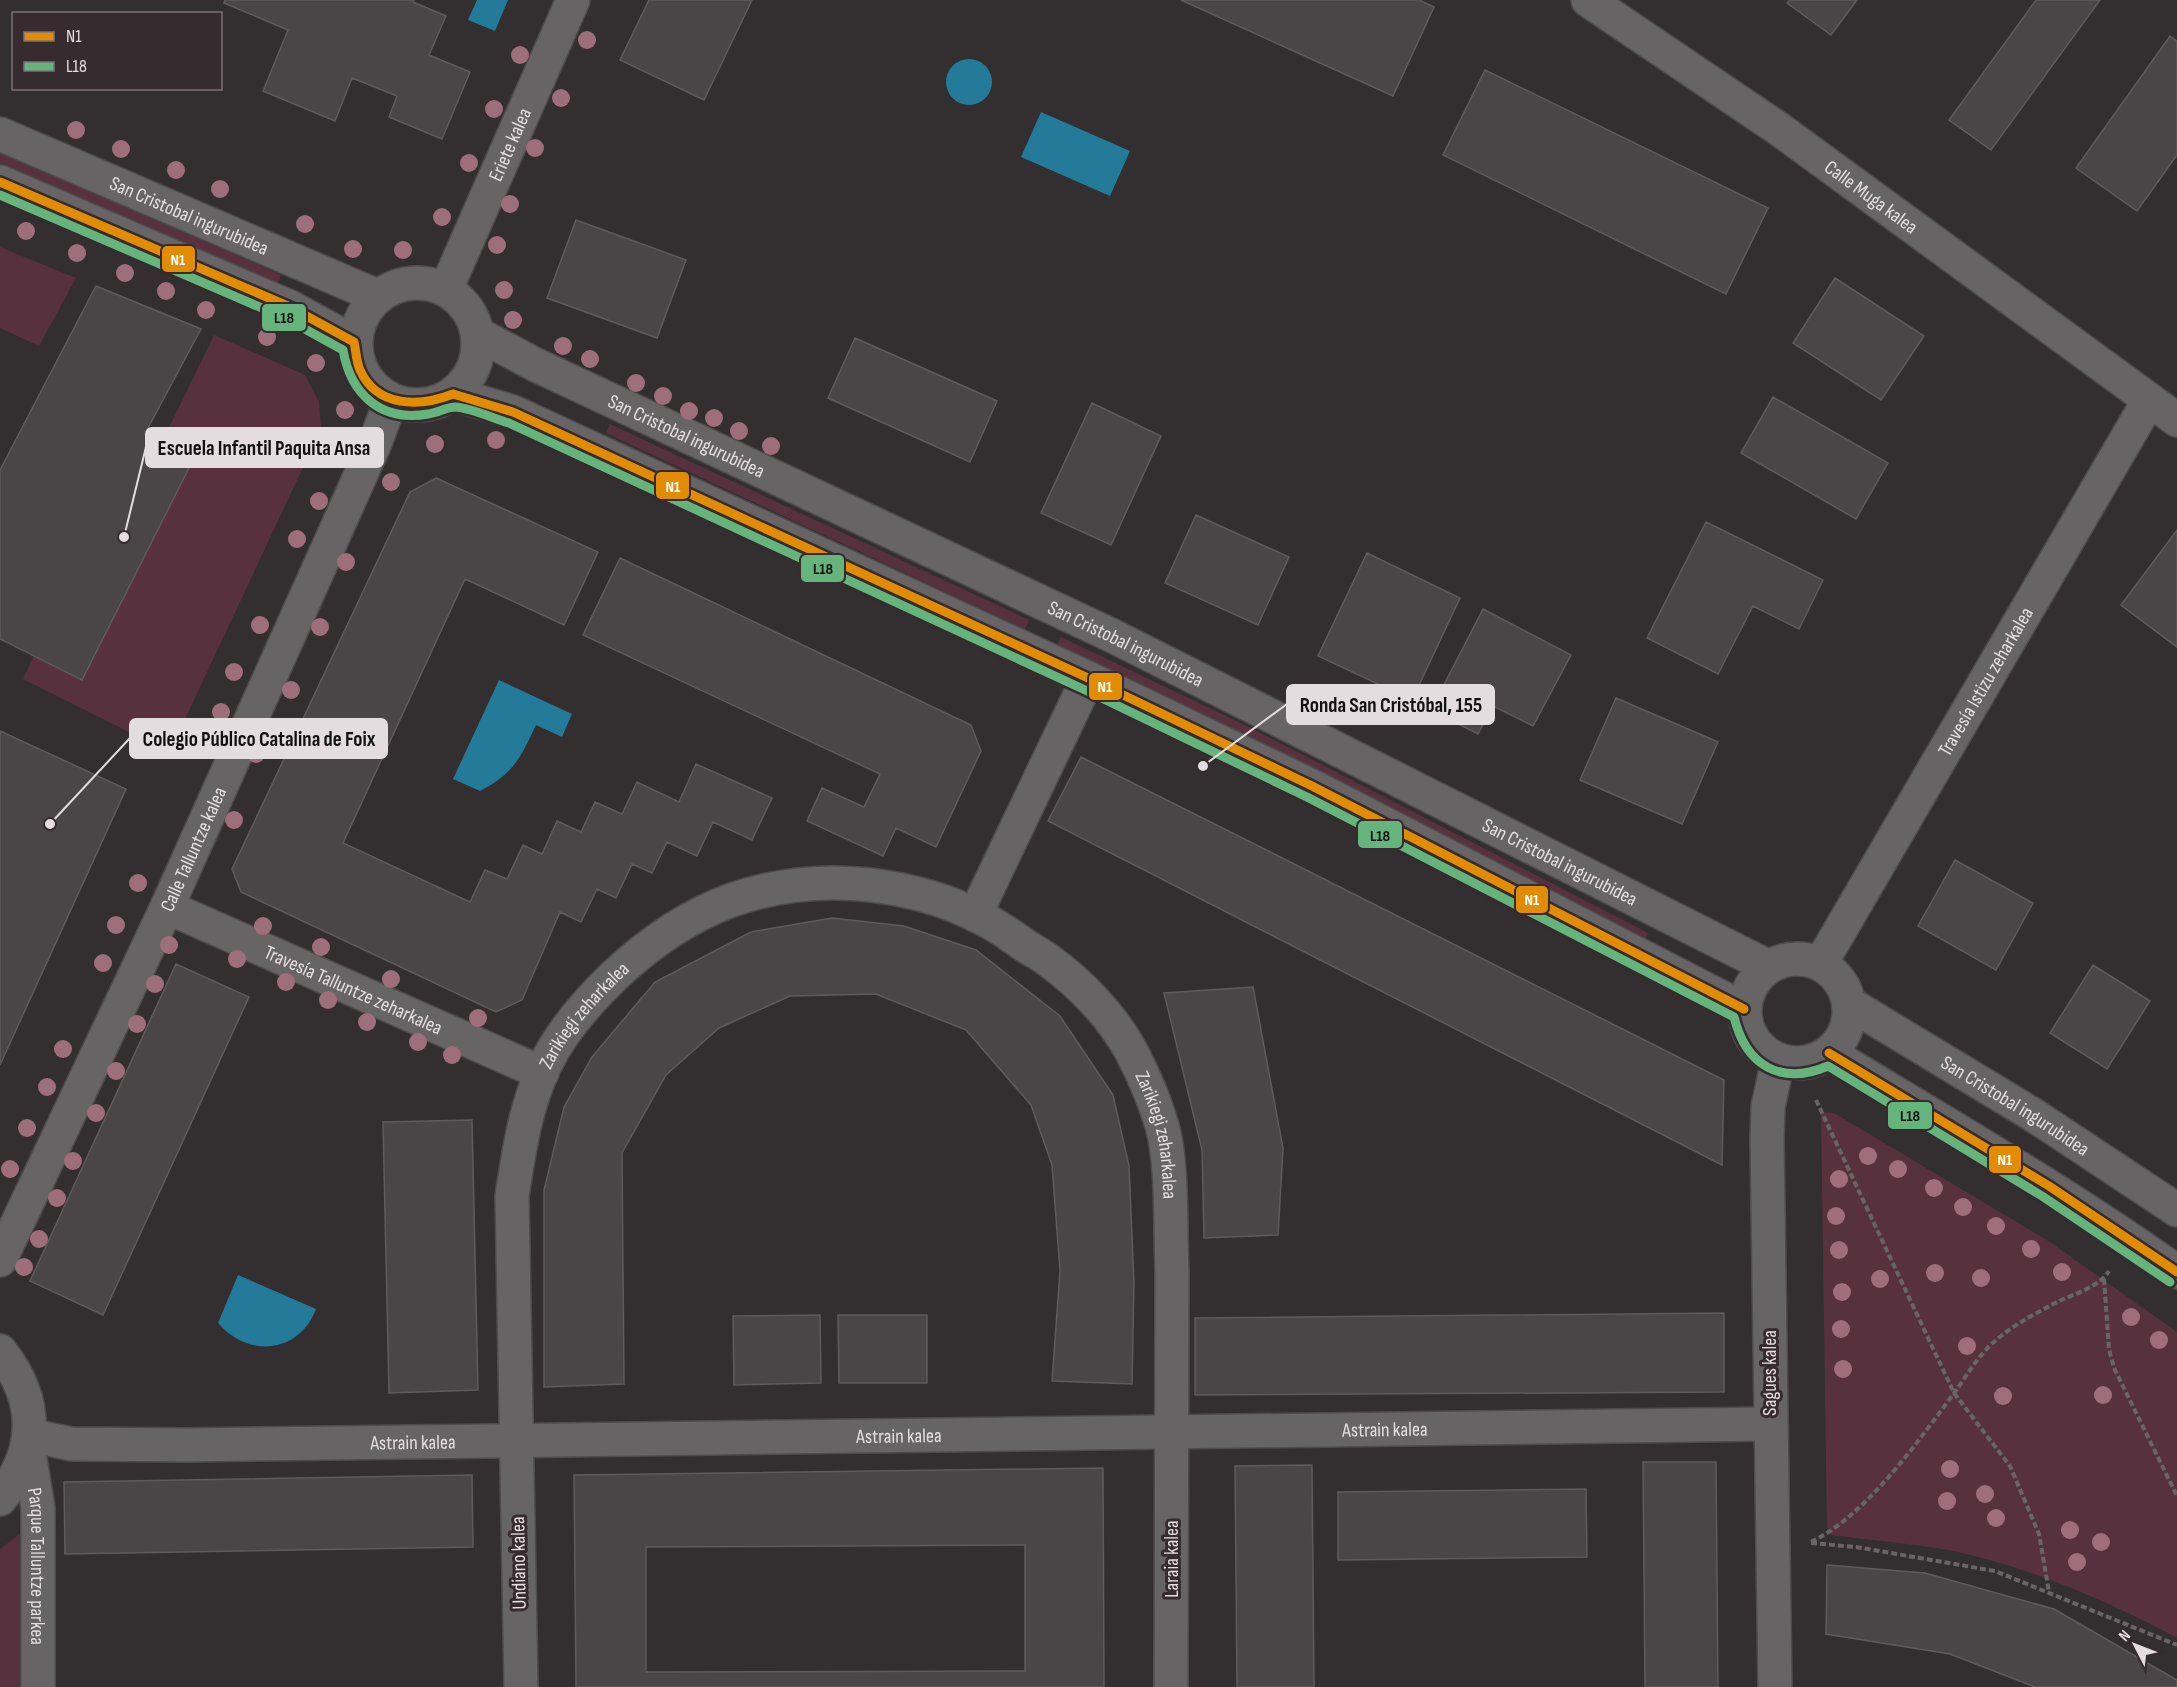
<svg xmlns="http://www.w3.org/2000/svg" width="2177" height="1687" viewBox="0 0 2177 1687" font-family="'Sofia Sans Condensed',sans-serif">
<rect width="100%" height="100%" fill="#332e2f"/>
<!-- green -->
<path fill="#57323e" d="M0,152L281,275L276,288L0,169Z
M0,247L76,278L39,346L0,328Z
M214,335L305,375L319,402L321,429L178,734L151,743L23,679L34,656L82,679L195,457L164,438Z
M610,424L1029,620L1025,629L606,433Z
M1061,637L1249,727L1648,933L1644,942L1057,644Z
M1821,1112L1834,1113L2050,1242L2177,1332V1638C2107,1600 2015,1561 1936,1548C1900,1542 1863,1540 1827,1534Z
M21,1533L23,1687H0V1549Z"/>
<!-- water -->
<path fill="#247a99" d="M477,0H508L495,31L468,20Z
M946 82a23 23 0 1 1 46 0a23 23 0 1 1-46 0Z
M1041,112L1130,151L1110,196L1021,157Z
M499,680L572,714L562,737L536,725C520,759 513,774 480,791L453,779Z
M238,1275L316,1309C299,1354 248,1358 218,1323Z"/>
<!-- building -->
<path fill="#4a4648" stroke="#5f5b5c" stroke-width="1.5" fill-rule="evenodd" d="M225,0H414L413,2L446,16L429,55L470,72L442,139L389,117L397,96L352,78L335,121L263,91L288,30L224,3Z
M649,0H752L704,100L620,60Z
M1181,0H1419L1434,7L1393,96Z
M1790,0H1857L1831,35L1787,3Z
M2036,0H2100L1991,150L1949,120Z
M2170,36L2177,41V155L2137,211L2076,168Z
M1485,70L1768,208L1726,294L1443,155Z
M576,220L686,260L657,338L547,298Z
M1835,278L1924,336L1881,400L1793,343Z
M96,286L201,329L148,428L195,456L82,680L0,639V470Z
M855,338L997,401L970,462L828,398Z
M1773,397L1888,463L1856,519L1741,453Z
M1092,403L1161,436L1111,545L1041,513Z
M436,478L598,552L564,625L465,579L343,843L470,902L485,870L507,879L523,845L542,854L557,821L581,832L595,802L622,814L637,782L679,802L696,764L772,798L752,840L713,822L697,856L667,842L652,873L632,864L616,898L597,889L581,922L560,912L522,1000L496,1012L241,892L232,869L410,492Z
M1196,515L1289,557L1258,625L1165,583Z
M1706,522L1823,580L1799,629L1753,606L1718,674L1647,638Z
M2177,530V647L2121,605Z
M1367,553L1460,598L1412,700L1318,656Z
M620,558L971,725L981,751L936,847L896,828L883,856L807,821L822,788L864,807L880,774L583,635Z
M1483,609L1571,655L1533,726L1493,706L1478,734L1431,710Z
M1616,698L1718,742L1682,824L1580,780Z
M0,731L126,789L0,1065Z
M1081,757L1724,1080L1722,1165L1048,821Z
M1955,860L2033,903L1996,970L1918,926Z
M832,918L904,926L976,950L1060,1016L1113,1095L1129,1166L1134,1283L1132,1384L1052,1381L1060,1271L1052,1165L1031,1105L966,1030L876,994L790,996L719,1028L666,1075L622,1153L624,1384L544,1387V1190L564,1107L592,1057L655,982L751,932Z
M176,964L249,997L103,1315L30,1281Z
M2093,965L2150,1001L2107,1069L2050,1033Z
M1253,987L1283,1148L1278,1235L1204,1238L1202,1150L1164,993Z
M472,1120L478,1390L389,1393L383,1122Z
M1724,1313V1392L1195,1395V1318Z
M820,1315L821,1383L734,1385L733,1316Z
M838,1315H927V1383H839Z
M1643,1462H1716L1718,1687H1645Z
M1312,1465L1314,1687H1237L1235,1466Z
M1103,1468L1104,1687H576L574,1475ZM1025,1545V1671L646,1672V1547Z
M472,1475L473,1547L65,1554L64,1482Z
M1586,1489L1587,1557L1338,1560V1492Z
M1827,1565L1925,1573L2054,1609L2177,1680V1687H2035L1950,1654L1826,1634Z"/>
<g fill="none" stroke-linecap="round" stroke-linejoin="round">
<defs>
<g id="minor">
<path id="s1" d="M1588,0L1779,129L2177,420"/>
<path id="s2" d="M0,134L377,296"/>
<path d="M0,182L290,307L354,342"/>
<circle cx="417" cy="344" r="61"/>
<path id="s3" d="M446,289L573,0"/>
<path id="s4" d="M478,334L534,364L1113,636L1767,966"/>
<path d="M453,394L513,412L1088,678L1312,786L1744,1009"/>
<path id="s5" d="M167,907L542,1073"/>
<path d="M975,915L1088,678"/>
<circle cx="1797" cy="1011" r="52"/>
<path id="s6" d="M1821,963L2148,402"/>
<path id="s7" d="M1850,1004L2035,1116L2177,1210"/>
<path d="M1829,1053C1946,1124 2065,1192 2177,1272"/>
<path id="s8" d="M0,1260L167,907L375,443L391,400"/>
<path d="M0,1351C39,1400 39,1450 0,1499"/>
<path id="s9" d="M30,1435L71,1444L187,1445L1770,1424"/>
<path id="s10" d="M28,1447L38,1508V1687"/>
<path id="s11" d="M521,1687L512,1196C519,1151 525,1107 545,1065C561,1032 588,1001 614,976C648,944 688,916 732,900C826,867 941,883 1020,942C1029,949 1039,953 1048,960C1080,983 1112,1016 1131,1051C1143,1074 1155,1101 1162,1126C1173,1163 1170,1231 1172,1272L1171,1687"/>
<path d="M1775,1687L1767,1139L1768,1107L1778,1060"/>
</g>
</defs>
<!-- minor casing -->
<use href="#minor" stroke="#4e4b4c" stroke-width="36"/>
<!-- path -->
<path stroke="#696566" stroke-width="4" stroke-dasharray="6 3" stroke-linecap="butt" d="M1816,1100L1954,1393L2010,1466L2039,1534L2049,1592
M2104,1279L2109,1349L2114,1368L2177,1496
M1811,1542C1867,1515 1918,1441 1955,1392C1969,1372 1981,1351 2001,1336C2017,1323 2037,1313 2055,1303C2073,1294 2098,1288 2109,1271
M1811,1543L1856,1547L1995,1571L2177,1645"/>
<!-- minor -->
<use href="#minor" stroke="#676465" stroke-width="33"/>
<defs>
<path id="bus-1" d="M0,182L290,307L354,342
M354,342C356,351 356,361 360,370C377,408 420,407 453,394
M453,394L513,412L1088,678L1312,786L1744,1009
M1829,1053L2049,1186L2177,1272"/>
<path id="bus-2" d="M0,195L285,318L343,350C351,395 381,422 428,414C437,413 447,407 455,407C472,408 492,418 509,423L1083,689L1307,797L1734,1017C1746,1066 1781,1086 1828,1066L2042,1196L2170,1282"/>
</defs>
<!-- bus-1 casing -->
<use href="#bus-1" stroke="#362b2e" stroke-width="14"/>
<!-- bus-2 casing -->
<use href="#bus-2" stroke="#362b2e" stroke-width="14"/>
<!-- bus-1 -->
<use href="#bus-1" stroke="#e28c05" stroke-width="9"/>
<!-- bus-2 -->
<use href="#bus-2" stroke="#64b47c" stroke-width="9"/>
</g>
<!-- trees -->
<g fill="#9e6e7c">
<circle cx="587" cy="40" r="9"/>
<circle cx="520" cy="55" r="9"/>
<circle cx="561" cy="98" r="9"/>
<circle cx="494" cy="109" r="9"/>
<circle cx="76" cy="130" r="9"/>
<circle cx="535" cy="148" r="9"/>
<circle cx="121" cy="149" r="9"/>
<circle cx="469" cy="163" r="9"/>
<circle cx="176" cy="170" r="9"/>
<circle cx="220" cy="189" r="9"/>
<circle cx="510" cy="204" r="9"/>
<circle cx="442" cy="217" r="9"/>
<circle cx="305" cy="224" r="9"/>
<circle cx="26" cy="231" r="9"/>
<circle cx="497" cy="245" r="9"/>
<circle cx="353" cy="249" r="9"/>
<circle cx="403" cy="250" r="9"/>
<circle cx="77" cy="253" r="9"/>
<circle cx="125" cy="273" r="9"/>
<circle cx="504" cy="290" r="9"/>
<circle cx="166" cy="291" r="9"/>
<circle cx="206" cy="310" r="9"/>
<circle cx="513" cy="320" r="9"/>
<circle cx="267" cy="337" r="9"/>
<circle cx="563" cy="346" r="9"/>
<circle cx="590" cy="359" r="9"/>
<circle cx="316" cy="363" r="9"/>
<circle cx="636" cy="383" r="9"/>
<circle cx="663" cy="396" r="9"/>
<circle cx="345" cy="410" r="9"/>
<circle cx="689" cy="411" r="9"/>
<circle cx="714" cy="418" r="9"/>
<circle cx="739" cy="431" r="9"/>
<circle cx="496" cy="440" r="9"/>
<circle cx="435" cy="444" r="9"/>
<circle cx="771" cy="446" r="9"/>
<circle cx="391" cy="482" r="9"/>
<circle cx="319" cy="501" r="9"/>
<circle cx="297" cy="539" r="9"/>
<circle cx="346" cy="562" r="9"/>
<circle cx="260" cy="625" r="9"/>
<circle cx="320" cy="627" r="9"/>
<circle cx="234" cy="672" r="9"/>
<circle cx="291" cy="690" r="9"/>
<circle cx="221" cy="712" r="9"/>
<circle cx="202" cy="749" r="9"/>
<circle cx="256" cy="754" r="9"/>
<circle cx="234" cy="820" r="9"/>
<circle cx="138" cy="883" r="9"/>
<circle cx="116" cy="925" r="9"/>
<circle cx="263" cy="926" r="9"/>
<circle cx="169" cy="945" r="9"/>
<circle cx="321" cy="947" r="9"/>
<circle cx="237" cy="959" r="9"/>
<circle cx="103" cy="963" r="9"/>
<circle cx="391" cy="979" r="9"/>
<circle cx="286" cy="982" r="9"/>
<circle cx="155" cy="984" r="9"/>
<circle cx="328" cy="1000" r="9"/>
<circle cx="478" cy="1018" r="9"/>
<circle cx="367" cy="1022" r="9"/>
<circle cx="137" cy="1024" r="9"/>
<circle cx="418" cy="1042" r="9"/>
<circle cx="63" cy="1049" r="9"/>
<circle cx="452" cy="1055" r="9"/>
<circle cx="116" cy="1071" r="9"/>
<circle cx="47" cy="1087" r="9"/>
<circle cx="96" cy="1113" r="9"/>
<circle cx="27" cy="1128" r="9"/>
<circle cx="1868" cy="1156" r="9"/>
<circle cx="73" cy="1161" r="9"/>
<circle cx="10" cy="1169" r="9"/>
<circle cx="1898" cy="1169" r="9"/>
<circle cx="1839" cy="1179" r="9"/>
<circle cx="1934" cy="1188" r="9"/>
<circle cx="57" cy="1198" r="9"/>
<circle cx="1963" cy="1207" r="9"/>
<circle cx="1836" cy="1216" r="9"/>
<circle cx="1996" cy="1226" r="9"/>
<circle cx="39" cy="1239" r="9"/>
<circle cx="2031" cy="1249" r="9"/>
<circle cx="1839" cy="1250" r="9"/>
<circle cx="24" cy="1267" r="9"/>
<circle cx="2062" cy="1272" r="9"/>
<circle cx="1935" cy="1273" r="9"/>
<circle cx="1981" cy="1278" r="9"/>
<circle cx="1880" cy="1279" r="9"/>
<circle cx="1842" cy="1292" r="9"/>
<circle cx="2131" cy="1317" r="9"/>
<circle cx="1841" cy="1329" r="9"/>
<circle cx="2159" cy="1340" r="9"/>
<circle cx="1967" cy="1346" r="9"/>
<circle cx="1843" cy="1369" r="9"/>
<circle cx="2103" cy="1395" r="9"/>
<circle cx="2003" cy="1396" r="9"/>
<circle cx="1950" cy="1469" r="9"/>
<circle cx="1985" cy="1494" r="9"/>
<circle cx="1947" cy="1501" r="9"/>
<circle cx="1996" cy="1518" r="9"/>
<circle cx="2070" cy="1530" r="9"/>
<circle cx="2101" cy="1542" r="9"/>
<circle cx="2077" cy="1562" r="9"/>
</g>
<g text-anchor="middle" stroke-width="6" stroke-linejoin="round" paint-order="stroke">
<!-- street labels -->
<g font-size="20" fill="#e4dddf" stroke="#362b2e">
<text dy="7" stroke="none"><textPath href="#s3" startOffset="158">Eriete kalea</textPath></text>
<text dy="7" stroke="none"><textPath href="#s1" startOffset="345">Calle Muga kalea</textPath></text>
<text dy="7" stroke="none"><textPath href="#s2" startOffset="206">San Cristobal ingurubidea</textPath></text>
<text dy="7" stroke="none"><textPath href="#s4" startOffset="232">San Cristobal ingurubidea</textPath></text>
<text dy="7" stroke="none"><textPath href="#s4" startOffset="718">San Cristobal ingurubidea</textPath></text>
<text dy="7" stroke="none"><textPath href="#s6" startOffset="326">Travesía Istizu zeharkalea</textPath></text>
<text dy="7" stroke="none"><textPath href="#s8" startOffset="454">Calle Talluntze kalea</textPath></text>
<text dy="7" stroke="none"><textPath href="#s4" startOffset="1204">San Cristobal ingurubidea</textPath></text>
<text dy="7" stroke="none"><textPath href="#s5" startOffset="204">Travesía Talluntze zeharkalea</textPath></text>
<text dy="7" stroke="none"><textPath href="#s11" startOffset="690">Zarikiegi zeharkalea</textPath></text>
<text dy="7" stroke="none"><textPath href="#s7" startOffset="194">San Cristobal ingurubidea</textPath></text>
<text dy="7" stroke="none"><textPath href="#s11" startOffset="1430">Zarikiegi zeharkalea</textPath></text>
<text transform="translate(1769 1373) rotate(-90)" y="7">Sagues kalea</text>
<text dy="7" stroke="none"><textPath href="#s9" startOffset="1356">Astrain kalea</textPath></text>
<text dy="7" stroke="none"><textPath href="#s9" startOffset="870">Astrain kalea</textPath></text>
<text dy="7" stroke="none"><textPath href="#s9" startOffset="384">Astrain kalea</textPath></text>
<text transform="translate(1171 1559) rotate(-90)" y="7">Laraia kalea</text>
<text transform="translate(518 1563) rotate(-91)" y="7">Undiano kalea</text>
<text dy="7" stroke="none"><textPath href="#s10" startOffset="120">Parque Talluntze parkea</textPath></text>
</g>
</g>
<!-- callouts -->
<path fill="none" stroke="#e4dddf" stroke-width="2" d="M124 537L146 447M1203 766L1287 704M50 824L130 738"/>
<g fill="#e4dddf" stroke="#362b2e" stroke-width="2">
<circle cx="124" cy="537" r="6"/>
<circle cx="1203" cy="766" r="6"/>
<circle cx="50" cy="824" r="6"/>
</g>
<g fill="#e4dddf" stroke="#e4dddf" stroke-width="2">
<rect x="146" y="428" width="237" height="39" rx="6"/>
<rect x="1287" y="685" width="207" height="39" rx="6"/>
<rect x="130" y="719" width="257" height="39" rx="6"/>
</g>
<g font-size="21" text-anchor="middle" font-weight="bold" fill="#111">
<text x="264" y="455">Escuela Infantil Paquita Ansa</text>
<text x="1391" y="712">Ronda San Cristóbal, 155</text>
<text x="259" y="746">Colegio Público Catalina de Foix</text>
</g>
<g stroke="#362b2e" stroke-width="2">
<rect x="161" y="245" width="35" height="28" rx="6" fill="#e28c05"/>
<rect x="261" y="303" width="46" height="29" rx="6" fill="#64b47c"/>
<rect x="655" y="471" width="35" height="29" rx="6" fill="#e28c05"/>
<rect x="800" y="554" width="45" height="29" rx="6" fill="#64b47c"/>
<rect x="1088" y="672" width="35" height="29" rx="6" fill="#e28c05"/>
<rect x="1357" y="820" width="46" height="29" rx="6" fill="#64b47c"/>
<rect x="1515" y="885" width="34" height="29" rx="6" fill="#e28c05"/>
<rect x="1887" y="1101" width="46" height="29" rx="6" fill="#64b47c"/>
<rect x="1988" y="1145" width="34" height="29" rx="6" fill="#e28c05"/>
</g>
<g font-size="16" text-anchor="middle" font-weight="bold" fill="#fff">
<text x="178" y="265">N1</text>
<text x="673" y="492">N1</text>
<text x="1105" y="692">N1</text>
<text x="1532" y="905">N1</text>
<text x="2005" y="1165">N1</text>
</g>
<g font-size="16" text-anchor="middle" font-weight="bold" fill="#111">
<text x="284" y="323">L18</text>
<text x="823" y="574">L18</text>
<text x="1380" y="841">L18</text>
<text x="1910" y="1121">L18</text>
</g>
<!-- legend -->
<rect x="12" y="12" width="210" height="78" fill="#362b2e" stroke="#7c7275" stroke-width="1.5"/>
<rect x="24" y="32" width="30" height="9" fill="#e28c05" stroke="#7c7275" stroke-width="1.5"/>
<text x="66" y="42" font-size="18" fill="#e4dddf">N1</text>
<rect x="24" y="62" width="30" height="9" fill="#64b47c" stroke="#7c7275" stroke-width="1.5"/>
<text x="66" y="72" font-size="18" fill="#e4dddf">L18</text>
<!-- north arrow -->
<g transform="translate(2135 1645) rotate(312)" stroke="#362b2e" stroke-width="4.5" paint-order="stroke">
<path d="M0-4.5L10 22L0 15L-10 22Z" fill="#e4dddf"/>
<text y="-9" font-size="16" font-weight="bold" text-anchor="middle" fill="#e4dddf">N</text>
</g>
</svg>
